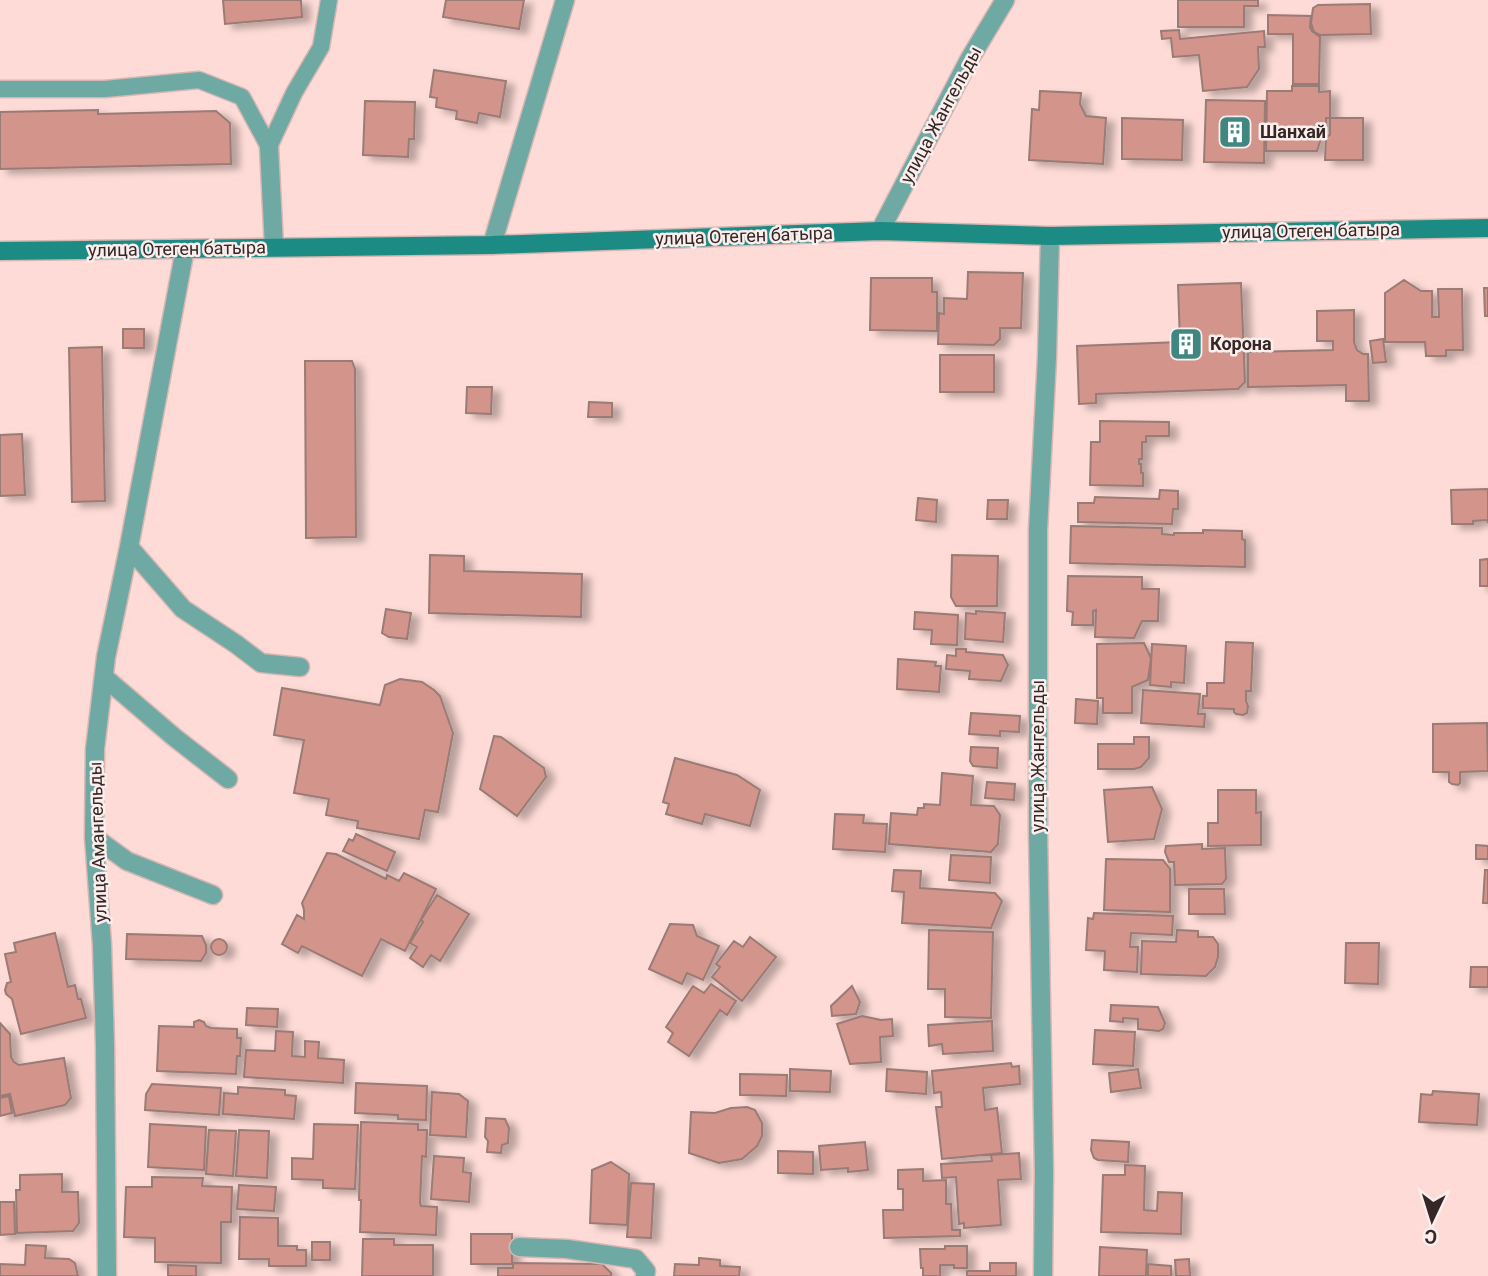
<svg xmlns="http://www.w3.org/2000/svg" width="1488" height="1276" viewBox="0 0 1488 1276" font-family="Roboto,sans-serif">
<defs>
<filter id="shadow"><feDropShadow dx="8" dy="4.5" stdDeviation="3.5" flood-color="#0004"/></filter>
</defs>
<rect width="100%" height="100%" fill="#fedbd6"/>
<!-- building -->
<path fill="#d3948b" stroke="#997b76" stroke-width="2" filter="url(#shadow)" d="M223,0H301L302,17L225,24Z
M446,0H524L519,29L443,17Z
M1178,0H1258V6H1244V27H1178Z
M1370,4L1371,34L1320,35L1314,32L1311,23L1313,8L1318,5Z
M1268,15L1311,16L1310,27L1312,31L1320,37L1319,84H1293V34H1268Z
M1179,30L1180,39L1264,31L1265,47H1258L1259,69L1247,87L1203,91L1199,55L1173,57L1171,38L1162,39L1161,31Z
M434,70L506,81L500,117L479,113L477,123L456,119L457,111L436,107L437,98L430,97Z
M1292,86H1319V92L1330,91V118H1326V123L1317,151H1266L1267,91H1292Z
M1040,91L1081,93L1080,104L1086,116L1106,118L1103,164L1029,160L1032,109L1039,110Z
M1206,100L1265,101L1264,163L1204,162Z
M365,101L415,102L414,139H409L408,157L363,155Z
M98,110V114L216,111L230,123L231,164L0,169V112Z
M1122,118L1183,120L1182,160L1122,159Z
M1330,118H1363V160H1325L1326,137L1330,135Z
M968,272L1023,273L1021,328H1000V339L994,345L938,344L939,313L944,314V298L967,299Z
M871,278H932V292H937V331L870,330Z
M1404,280L1421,291H1432V317H1439L1438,289H1462L1463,350H1446V356H1426L1425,342H1385V293Z
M1241,283L1245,382L1238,389L1096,394V403L1079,404L1077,346L1180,342L1178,285Z
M1484,288H1488V316H1485Z
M1354,310V342L1357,350L1363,354H1368L1369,401H1346V385L1248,387V352L1333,350V341H1317V311Z
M123,329H144V348H123Z
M1383,339L1386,362L1373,363L1370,341Z
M102,347L105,501L72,502L69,348Z
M940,355H994V392H940Z
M305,361H352L355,369L356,537L306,538Z
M467,387H492L491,414L466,413Z
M589,402L612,403V417H588Z
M1100,421L1169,422V436H1146V442H1142V459H1139V464H1141V473H1143V486L1090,485L1091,442H1100Z
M22,434L25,495L0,496V435Z
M1488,489V523L1487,520L1473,521V524H1452L1451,490Z
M1160,490L1178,491V509H1173L1172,524L1078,522V503H1094L1095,497L1159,499Z
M918,498L937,500L936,522L916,520Z
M988,500H1008L1007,519H987Z
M1071,526L1162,528V534L1174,535V533H1203V530L1242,531V539L1245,540V567L1070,563Z
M430,555L464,556V571L582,574L581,617L429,613Z
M952,555L998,556L997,606H956L951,597Z
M1488,559V586H1480V560Z
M1068,576L1142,577V589H1159L1158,621H1142L1134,638L1095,637L1096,610L1093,611V625H1072L1073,612L1067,611Z
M386,609L411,613L407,639L389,637L382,633Z
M976,611L1005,613L1003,642L965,639L966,613L976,614Z
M915,612L958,615L957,645L931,644L932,630L914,629Z
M1226,642L1253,643L1251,691H1246V701L1248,706L1247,713L1243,715L1236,714L1234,712V709L1203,708V696H1207V683H1224Z
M1144,643L1151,658L1148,680L1132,687V713H1103V698H1097V644Z
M1152,644L1186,646L1184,683L1171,682V687L1150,685Z
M956,649H966V652L1003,655L1008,665L1001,681L969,679L970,671L946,669L947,655L956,656Z
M898,659L936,662L935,666H941L939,692L897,689Z
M400,679L422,682L434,690L440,696L453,733L438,812L425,810L419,839L357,828L358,821L326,815L329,799L294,793L304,740L274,735L282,688L380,705L385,685Z
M1143,690L1200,694L1198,714H1205L1204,727L1141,723Z
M1076,699L1098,701L1097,724L1075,723Z
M971,713L1020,716L1019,732L1000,731V736L969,734Z
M1487,723L1488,771L1460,772V783L1458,785L1452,784L1449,782V772H1433V724Z
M494,736L501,737L544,768L546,777L517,816L480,789Z
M1134,737H1149V758L1141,767L1134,769H1098V744H1134Z
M971,747L998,748L997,768L973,766L970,761Z
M675,758L737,775L760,790L750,826L705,814L702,824L666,814L669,804L663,802Z
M942,773L973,776L971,805L994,806L1000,815L998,844L991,852L889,844L891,813L917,815L918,808H924V804L940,805Z
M987,782L1015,784L1014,800L985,798Z
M1152,787L1162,809L1154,839L1108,842L1104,790Z
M1218,790H1256V813L1261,812V845L1208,846V823H1218Z
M835,814L864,815L863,823L887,824L885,852L833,849Z
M356,834L395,852L387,871L343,851L349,839L353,841Z
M1202,844V849L1225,848L1226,879L1222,884L1175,885L1174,862H1169L1165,852L1166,846Z
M1476,845L1488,846V859H1476Z
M327,853L336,854L386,879L387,875L399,881L404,873L436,889L405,951L381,939L362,976L302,946L298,953L282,944L297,915L304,919V910L302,903Z
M951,855L991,857L990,883L949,880Z
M1106,859L1163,860L1170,869V912L1104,910Z
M894,870L921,871L920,888L995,893L1002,901L991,928L902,923L904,892L892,891Z
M1485,870H1488V903H1483Z
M1189,889H1224L1225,914H1189Z
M437,895L469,914L440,961L431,955L423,967L410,958L417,947L410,943L423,922L421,920Z
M1094,913L1173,916L1172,935L1131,933L1130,947H1138L1137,972L1104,970L1105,951L1086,950L1088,918L1093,919Z
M670,924L693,925L697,936L719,946L703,980L687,973L682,984L649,969Z
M929,930L993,932L991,1018L945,1017V989H928Z
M1177,930L1198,931V937H1213L1218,944V957L1215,967L1206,976L1141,974L1142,941L1176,942Z
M55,933L68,987L75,985L78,999H81L86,1018L21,1034L12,999L6,994L5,990L7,983L11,982L5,954L16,952L14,943Z
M127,934L202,936L206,945V953L201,961L126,959Z
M750,937L776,957L742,1001L712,977L720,967L716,964L734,941L743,947Z
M211 947a8 8 0 1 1 16 0a8 8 0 1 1-16 0Z
M1346,943H1379L1378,984L1345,983Z
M1471,967H1488V987H1470Z
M711,984L736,1001L727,1015L720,1010L689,1056L668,1042L673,1033L666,1027L693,986L704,993Z
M852,986L860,1002L856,1014L832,1016L831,1006Z
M1111,1005L1158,1007L1165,1023L1163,1029L1159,1031L1138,1029V1019L1123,1018V1022L1110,1021Z
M247,1008L278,1009L277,1027L246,1025Z
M862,1016L881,1020L892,1019L893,1036L880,1037L881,1062L850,1064L837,1024Z
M199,1020L204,1022L206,1026L211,1028L237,1029V1038H241L240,1056H237L236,1074L157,1071L159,1026L194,1027V1022Z
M992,1021L993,1051L943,1054L942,1044L929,1046L928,1025Z
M0,1023L10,1034L11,1057L14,1062L19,1065L64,1058L71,1098L65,1105L15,1116L10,1094L0,1096Z
M1095,1030L1135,1032L1133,1066L1093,1064Z
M276,1031L293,1032L292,1056L305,1057V1041L319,1042L318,1058L344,1060L343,1083L244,1077L246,1050L275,1051Z
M1011,1063L1012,1067L1019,1066L1020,1084L983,1088L985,1110L997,1108L1002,1153L942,1159L936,1107H942L941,1092L934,1093L932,1071Z
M790,1069L831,1071L830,1092L790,1091Z
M887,1069L927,1072L926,1094L886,1091Z
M1138,1069L1141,1088L1111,1092L1109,1073Z
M740,1074L787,1075L786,1096L740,1095Z
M356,1083L427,1086L426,1120L398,1119V1115L355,1113Z
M152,1084L221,1088L219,1115L145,1110L146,1094Z
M238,1087L285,1090V1095L296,1096L294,1119L223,1114L224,1093L238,1094Z
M1433,1091L1479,1094L1477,1125L1419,1122L1421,1094L1432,1095Z
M432,1092L459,1094L468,1101L466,1137L430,1135Z
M9,1096L12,1113L0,1116V1098Z
M747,1107L755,1110L762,1123V1136L757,1146L742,1159L719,1163L689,1153L691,1112L715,1113L731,1108Z
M486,1118L505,1119L509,1128L508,1143L502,1145L501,1153L487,1152L488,1141L485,1137Z
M361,1122L418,1124V1130H427L426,1157L422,1156L420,1203L421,1206L437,1207L436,1235L360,1232L361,1200H359Z
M150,1124L206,1127L204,1170L148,1167Z
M314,1124L358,1125L355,1189L323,1188V1180L292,1179V1158L313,1159Z
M209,1130L236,1131L233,1176L206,1174Z
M239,1130L269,1131L267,1178L236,1176Z
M1092,1140L1129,1142L1128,1162L1098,1160L1094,1158L1091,1150Z
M865,1142L868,1170L848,1172V1168L821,1170L819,1146Z
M778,1151L813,1152V1174L778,1173Z
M1019,1153L1021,1179L998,1180L1001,1225L964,1228V1223L959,1224L956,1177L942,1178L941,1164L992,1161L991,1155Z
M434,1156L464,1158L463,1172L471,1173L469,1202L431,1199Z
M611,1162L629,1174L627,1225L590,1223L592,1170Z
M1125,1165L1145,1166L1144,1210L1157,1211L1158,1192L1182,1193L1181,1234L1101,1232L1103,1175H1125Z
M923,1169V1181L946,1180V1204H951L952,1230H960V1236L884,1238L883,1210H903V1189H898V1170Z
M62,1174V1192H78L79,1223L73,1231L17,1233L16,1190H20V1175Z
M152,1177L203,1178L202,1186L232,1187L231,1222H221V1263L155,1262V1238L124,1237L126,1187H152Z
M631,1183L654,1184L651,1238L627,1237Z
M239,1185L276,1187L274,1211L237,1209Z
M0,1202H14L15,1234L0,1235Z
M240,1217L278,1218V1246H297V1250H306V1266H269V1259H239Z
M471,1234H512V1264H471Z
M363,1239H394V1245H433V1276H362Z
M312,1242H330V1260H312Z
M26,1245L46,1246L45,1258L69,1259L75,1263L78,1276H0V1264L25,1265Z
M945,1246H967V1268H954V1265H940V1276H923V1268H921L920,1249H945Z
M1100,1247L1147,1250L1146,1274H1148V1264L1171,1266V1276H1099Z
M699,1258L720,1260V1266L740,1267L739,1276H674L675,1264L699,1265Z
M1189,1259L1190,1276H1176L1175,1260Z
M513,1263L602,1264L611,1273V1276H498V1268H513Z
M990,1263H1016V1276H967V1271H990Z
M168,1265L196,1266V1276H168Z"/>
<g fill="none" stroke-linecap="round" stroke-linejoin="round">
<defs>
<path id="lane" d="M0,89H105L199,80L242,97L269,147
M269,147L294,93L321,47L329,0"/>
<path id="street" d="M269,147L274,247
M880,231L969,60L1005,0
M492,245L565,0
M129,547L183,609L236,644L261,663L300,667
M104,677L174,737L228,779
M94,837L127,861L213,895
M519,1247L567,1249L636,1259L646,1271L645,1276
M107,1276L105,1045L102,945L94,837L95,749L106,657L129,547L185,249
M1043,1276L1044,1171L1038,833V530L1047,357L1050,236"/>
<path id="secondary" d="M0,251L492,245L880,231L1050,236L1488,228"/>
</defs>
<!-- lane casing -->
<use href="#lane" stroke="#d6b7b3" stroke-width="19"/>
<!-- street casing -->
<use href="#street" stroke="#d6b7b3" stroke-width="21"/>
<!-- secondary casing -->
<use href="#secondary" stroke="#d6b7b3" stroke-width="21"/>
<!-- lane -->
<use href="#lane" stroke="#6ea9a4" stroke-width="16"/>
<!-- street -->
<use href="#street" stroke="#6ea9a4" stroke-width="18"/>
<!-- secondary -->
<use href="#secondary" stroke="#1c8b84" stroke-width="18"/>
</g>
<!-- icons -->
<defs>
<symbol id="building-square" viewBox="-11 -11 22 22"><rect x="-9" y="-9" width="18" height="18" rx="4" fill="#408782" stroke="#fceeec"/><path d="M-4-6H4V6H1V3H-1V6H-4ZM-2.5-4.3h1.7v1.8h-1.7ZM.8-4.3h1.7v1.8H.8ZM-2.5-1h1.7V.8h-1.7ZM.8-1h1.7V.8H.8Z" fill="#fff"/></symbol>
</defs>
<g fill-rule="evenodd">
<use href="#building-square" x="1216" y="113" width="38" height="38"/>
<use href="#building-square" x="1167" y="325" width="38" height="38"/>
</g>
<g text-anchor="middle" stroke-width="5" stroke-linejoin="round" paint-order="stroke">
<!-- street labels -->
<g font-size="18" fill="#342725" stroke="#fceeec">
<text transform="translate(941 115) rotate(-62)" y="6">улица Жангельды</text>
<text transform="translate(1311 231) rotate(-1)" y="6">улица Отеген батыра</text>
<text transform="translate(744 236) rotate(-2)" y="6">улица Отеген батыра</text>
<text transform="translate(177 249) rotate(-1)" y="6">улица Отеген батыра</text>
<text transform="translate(1038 756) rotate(-90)" y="6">улица Жангельды</text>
<text transform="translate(98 842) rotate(-92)" y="6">улица Амангельды</text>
</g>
<!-- poi labels -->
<g font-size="18" font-weight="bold" fill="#342725" stroke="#fceeec" text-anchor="start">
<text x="1260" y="138">Шанхай</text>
<text x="1210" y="350">Корона</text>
</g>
</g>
<!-- north arrow -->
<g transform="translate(1432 1220) rotate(184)" stroke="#fceeec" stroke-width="5" paint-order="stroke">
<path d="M0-5L12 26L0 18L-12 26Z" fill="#342725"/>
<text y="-10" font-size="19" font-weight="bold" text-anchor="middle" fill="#342725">С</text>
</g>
</svg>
